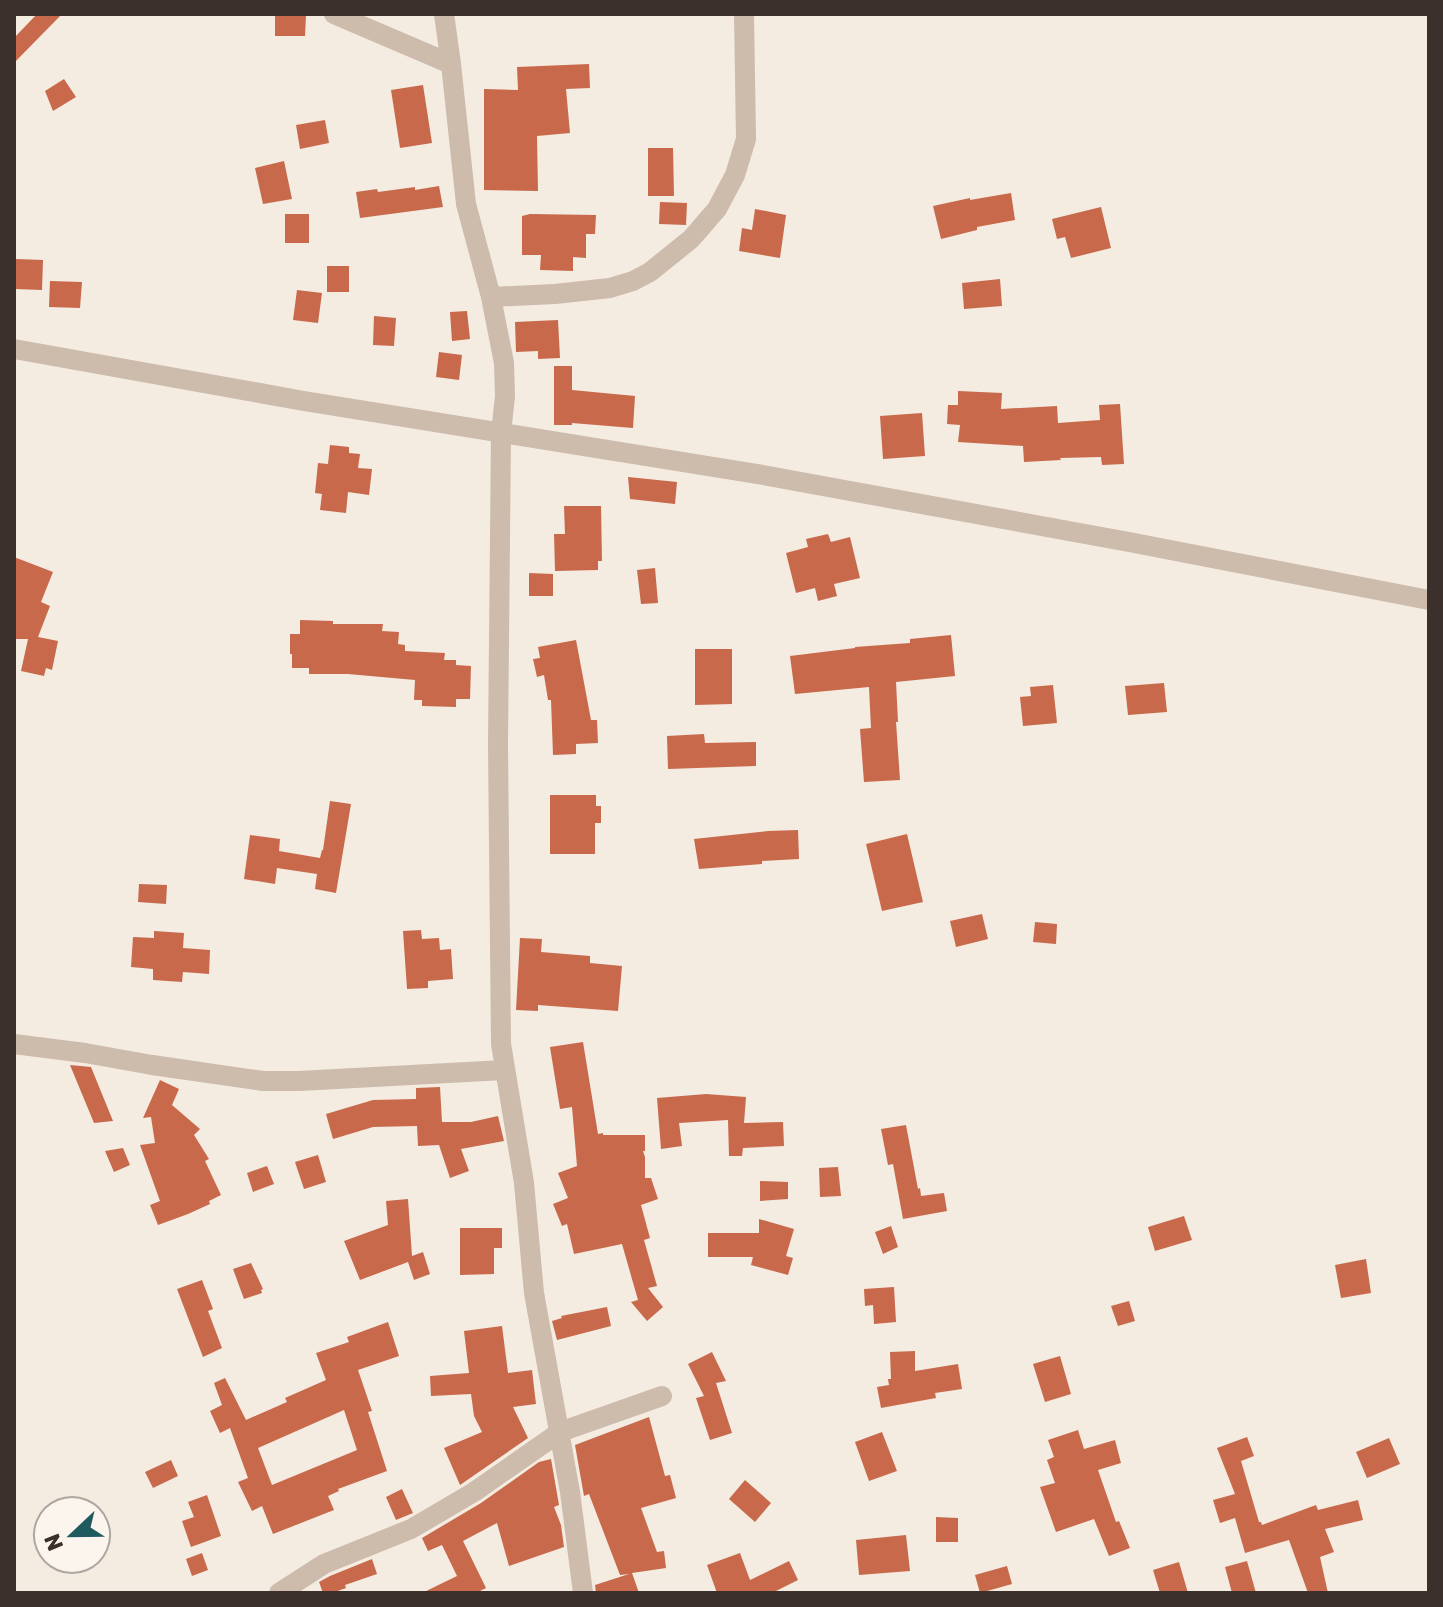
<svg xmlns="http://www.w3.org/2000/svg" width="1443" height="1607" viewBox="0 0 1443 1607" font-family="Rubik,sans-serif">
<rect width="100%" height="100%" fill="#f4ebe1"/>
<!-- building -->
<path fill="#c8694b" fill-rule="evenodd" d="M37,14H62L14,63V38Z
M275,15H306L305,36H275Z
M589,64L590,88L566,89L570,133L537,136L538,191L484,190V89L518,90L517,67Z
M64,79L76,97L53,111L45,91Z
M423,85L432,143L400,148L391,90Z
M325,120L329,143L300,149L296,125Z
M648,148H673L674,196H648Z
M284,161L292,199L263,204L255,168Z
M439,186L443,207L360,218L356,192L377,189L378,192L415,187V190Z
M1011,193L1015,220L977,227V230L941,239L933,206L970,198V200Z
M660,202L687,203L686,225L659,224Z
M1101,207L1111,248L1071,258L1065,237L1057,239L1052,219Z
M755,209L786,215L780,258L739,251L742,228L752,230Z
M285,214H309V243H285Z
M530,214L596,215L595,234H586V258L573,257V271L540,270L541,255H522V216Z
M16,259L43,260L42,290L15,289Z
M327,266H349V292H327Z
M1000,279L1002,306L964,309L962,283Z
M50,281L82,282L80,308L49,307Z
M297,290L322,293L318,323L293,320Z
M467,311L470,339L452,341L450,312Z
M374,316L396,318L394,346L373,345Z
M558,320L560,358L538,359V351L516,352L515,322Z
M439,352L462,355L459,380L436,377Z
M554,366H572V390L635,396L633,428L572,423V425H554Z
M958,391L1002,393L1001,409L1057,406L1058,423L1100,420L1099,405L1120,404L1124,464L1102,465L1101,457L1060,458L1061,460L1024,462L1023,446L958,442L960,425L947,424L948,405H958Z
M922,413L925,456L883,459L880,416Z
M330,445L349,447V453L360,454L358,468L372,469L369,495L348,492L346,513L320,510L322,494L315,493L318,463L328,464Z
M628,477L677,482L675,504L630,499Z
M564,506H601L602,561H598V570L555,571L554,534H565Z
M828,534L831,542L850,537L860,578L834,584L837,596L818,601L815,588L796,593L786,553L808,547L806,539Z
M14,557L53,572L41,602L50,606L38,637L58,641L52,670L46,668L44,676L21,671L28,639H14Z
M655,568L658,603L641,604L637,570Z
M529,573L553,574V596H529Z
M300,620L333,621V624H383L382,631L399,632L398,644L405,645V651L445,653L444,660H456V665L471,666L470,699H456V707L422,706V700H414L415,680L348,674H309V668H292V654H290V634H300Z
M951,635L955,676L896,682L898,722H896L900,780L864,782L860,729L871,728L869,687L795,694L790,656L855,648V647L910,643V639Z
M576,640L591,720H597L598,743L576,744V754L553,755L551,700H548L544,675L537,677L533,659L540,658L538,647Z
M695,649H732V704L695,705Z
M1164,683L1167,712L1128,715L1125,686Z
M1053,685L1057,723L1023,726L1020,697L1031,696L1030,687Z
M704,734L705,743L756,742V766L668,769L667,736Z
M550,795H596V806H601V823H595V854H550Z
M330,801L351,804L336,893L315,889L317,874L277,868L275,884L244,879L250,835L280,839L279,851L320,858L322,850H323Z
M798,830L799,859L762,861V864L699,869L694,839L768,831Z
M907,834L923,902L882,911L866,844Z
M139,884L167,885L166,904L138,902Z
M982,914L988,939L956,947L950,921Z
M1035,922L1057,924L1056,944L1033,942Z
M421,930L422,939L439,938L440,950L451,949L453,979L428,981V988L407,989L403,931Z
M154,931L184,933L183,948L210,950L209,974L183,972L182,982L153,980V969L131,967L133,937L154,938Z
M520,938L542,939L541,952L590,956V963L622,966L618,1011L538,1005V1011L516,1010Z
M583,1042L598,1134L603,1133V1135H645V1151H643L645,1157V1178H651L658,1199L641,1205L650,1238L644,1240L657,1286L648,1288L663,1307L647,1321L631,1302L638,1300L622,1244L574,1254L567,1224L562,1226L553,1204L568,1198L558,1173L577,1166L572,1107L560,1109L550,1047Z
M70,1065L91,1067L113,1121L94,1123Z
M160,1080L179,1089L172,1105L200,1129L194,1135L209,1159L205,1161L221,1195L209,1201L210,1204L188,1214L158,1225L150,1205L160,1201L140,1145L155,1143L151,1117L143,1118Z
M440,1087L442,1122H471L498,1116L504,1141L461,1149L469,1171L450,1178L439,1145L418,1146L417,1126L373,1127L333,1139L326,1114L373,1100L416,1099V1088Z
M706,1094L746,1097L744,1123L783,1122L784,1146L743,1148L742,1156H729L728,1120L679,1123L682,1146L661,1149L657,1098Z
M906,1125L918,1189L920,1188L921,1196L944,1193L947,1211L903,1219L893,1164L888,1165L881,1129Z
M123,1148L130,1165L114,1172L105,1151Z
M318,1155L326,1182L304,1189L295,1162Z
M267,1166L274,1184L253,1192L247,1173Z
M838,1167L841,1196L820,1197L819,1168Z
M760,1181L788,1182V1199L760,1201Z
M408,1199L412,1256L423,1252L430,1274L414,1280L408,1262L360,1280L344,1241L388,1225L386,1201Z
M1184,1216L1192,1240L1155,1251L1148,1227Z
M759,1219L794,1229L786,1256L793,1258L788,1275L751,1265L753,1257H708V1233H759Z
M891,1226L898,1247L883,1254L875,1232Z
M460,1228H502V1248H494V1274L460,1275Z
M1366,1259L1371,1293L1341,1298L1335,1265Z
M251,1263L263,1289L261,1290L262,1293L244,1299L233,1269Z
M202,1280L213,1309L208,1311L222,1348L203,1357L177,1289Z
M894,1287L896,1322L874,1324L873,1305L865,1306L864,1289Z
M1129,1301L1135,1321L1118,1326L1111,1306Z
M607,1307L611,1326L557,1340L552,1321L562,1318L561,1316Z
M388,1322L399,1356L358,1370L372,1411L368,1412L387,1471L338,1489L339,1491L328,1496L334,1510L273,1534L262,1506L252,1511L238,1482L248,1478L230,1428L220,1433L210,1411L222,1405L214,1383L225,1378L246,1420L287,1402L285,1398L326,1380L316,1353L349,1342L347,1337ZM344,1410L357,1450L272,1485L258,1448Z
M502,1326L508,1373L532,1370L536,1404L513,1407L528,1438L460,1485L444,1448L482,1432L474,1416L471,1394L431,1396L430,1376L469,1373L464,1331Z
M915,1351V1371L958,1364L962,1389L935,1393L936,1398L881,1408L877,1387L889,1385L888,1379H891L890,1352Z
M712,1352L726,1381L716,1383L732,1433L710,1440L696,1398L704,1396L688,1364Z
M1060,1356L1071,1394L1045,1402L1033,1364Z
M649,1417L665,1476L670,1475L676,1498L641,1508L657,1552L664,1551L666,1568L632,1573L639,1593H596L595,1585L629,1574L620,1575L589,1494L584,1496L575,1445Z
M1078,1430L1084,1449L1115,1440L1121,1463L1098,1470L1116,1522L1119,1521L1130,1548L1109,1556L1094,1519L1056,1532L1040,1487L1055,1483L1047,1460L1054,1457L1048,1440Z
M882,1432L897,1471L869,1481L855,1442Z
M1247,1437L1254,1456L1241,1461L1259,1522H1261L1262,1525L1316,1505L1318,1510L1358,1500L1363,1520L1325,1529L1334,1552L1320,1557L1328,1593H1308L1289,1540L1245,1553L1235,1518L1220,1523L1213,1500L1235,1494L1217,1448Z
M1389,1438L1400,1464L1367,1478L1356,1452Z
M551,1459L559,1505L554,1507L561,1525L564,1547L509,1566L497,1523L463,1541L486,1588L476,1593H422L457,1576L442,1545L428,1551L422,1538L481,1503L539,1462Z
M171,1460L178,1476L153,1488L145,1472Z
M745,1480L771,1503L755,1522L729,1499Z
M402,1489L413,1513L396,1520L386,1497Z
M207,1495L221,1536L191,1547L182,1521L194,1517L188,1502Z
M936,1517L958,1518V1542H936Z
M906,1535L910,1571L859,1575L856,1540Z
M202,1553L208,1570L192,1576L186,1559Z
M740,1553L750,1580L789,1561L798,1580L772,1593H717L707,1565Z
M372,1559L377,1574L345,1585L346,1588L332,1593H323L319,1582L330,1576Z
M1247,1561L1256,1593H1232L1225,1567Z
M1179,1562L1188,1593H1160L1153,1570Z
M1007,1566L1012,1584L980,1593L975,1575Z"/>
<g fill="none" stroke-linecap="round" stroke-linejoin="round">
<!-- minor -->
<path stroke="#cdbbac" stroke-width="20" d="M334,14L451,64
M444,14L451,64L466,204L491,297L504,363L505,396L501,433L498,745L501,1044L524,1183L534,1293L570,1492L583,1593
M491,297L555,294L610,288L633,281L650,272L691,239L717,209L735,175L746,139L744,14
M14,349L304,401L763,475L1129,542L1429,600
M14,1044L85,1053L152,1065L263,1081H299L504,1070
M279,1593L324,1564L411,1529L474,1492L560,1432L662,1396"/>
</g>
<!-- border -->
<rect width="1443" height="1607" fill="none" stroke="#3b302b" stroke-width="32"/>
<!-- north arrow -->
<g transform="translate(72 1535) rotate(248)"><circle r="38" fill="#fbf5ee" stroke="#aea6a0" stroke-width="2"/>
<path d="M0-6L14 30L0 20L-14 30Z" fill="#1f5a5e"/>
<text y="-12" font-size="22" font-weight="bold" text-anchor="middle" fill="#3b302b">N</text>
</g>
</svg>
